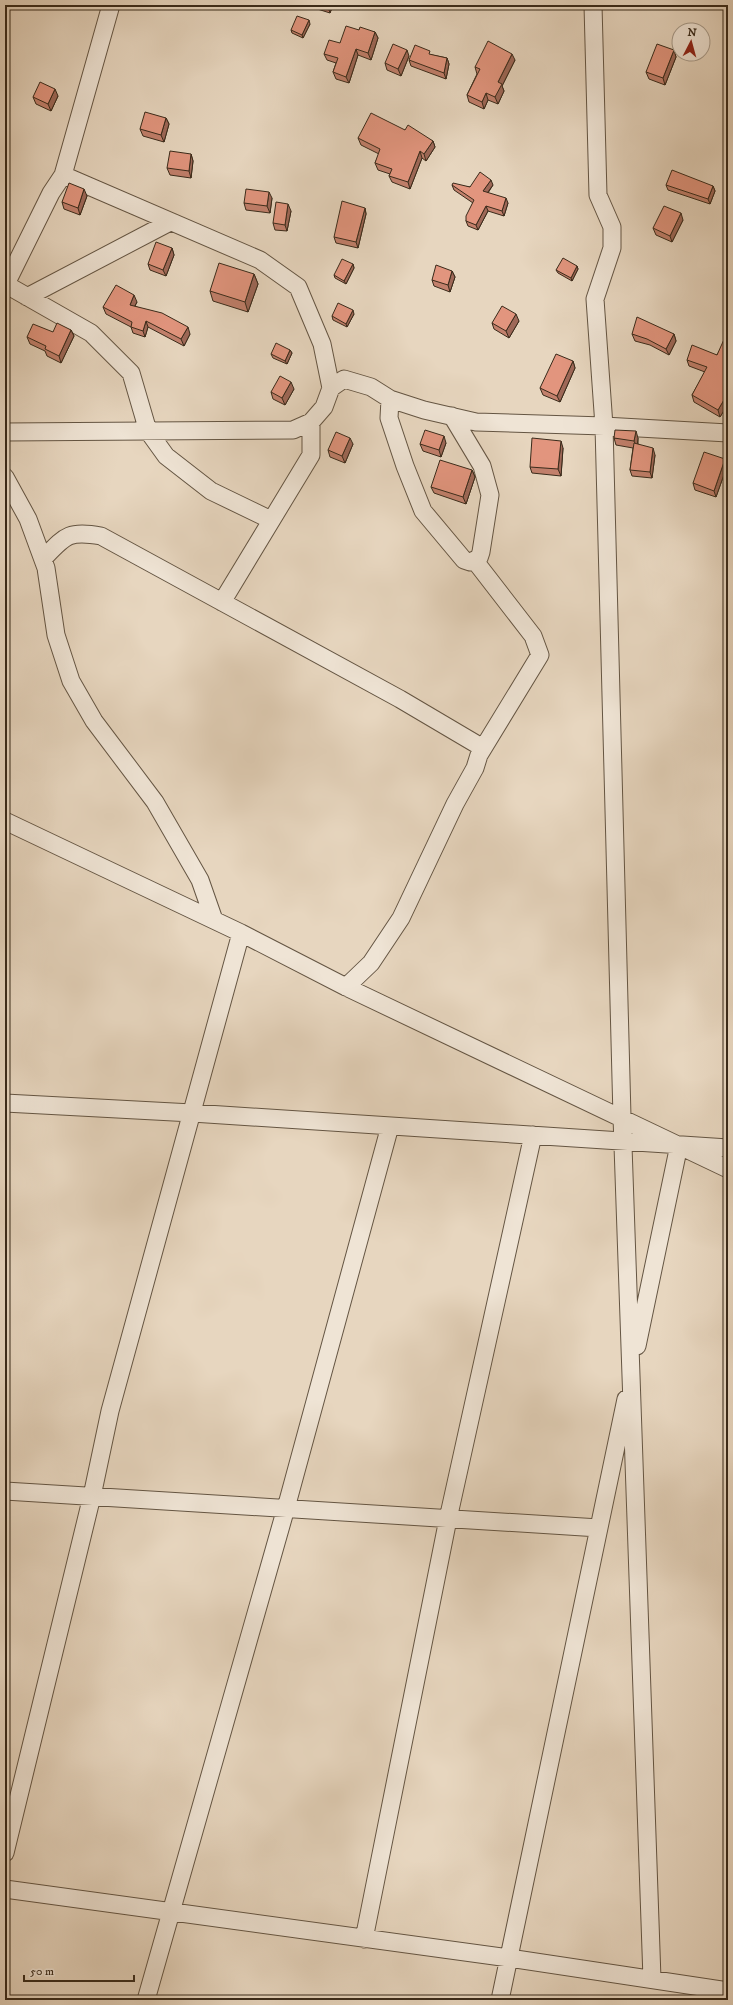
<svg xmlns="http://www.w3.org/2000/svg" width="733" height="2005" viewBox="0 0 733 2005" font-family="'IM FELL DW Pica',serif">
<rect width="100%" height="100%" fill="#e7d6bf"/>
<filter id="stains"><feTurbulence type="fractalNoise" baseFrequency=".005" numOctaves="4"/><feColorMatrix values="0 0 0 0 .2 0 0 0 0 .09 0 0 0 0 .02 0 0 0 .5 -.17"/></filter>
<radialGradient id="worn" r=".72"><stop offset=".6" stop-color="#630" stop-opacity="0"/><stop offset="1" stop-color="#630" stop-opacity=".3"/></radialGradient>
<g fill="none" stroke-linecap="round" stroke-linejoin="round">
<defs>
<path id="street" d="M593,5L598,195L612,227V248L595,299L604,426L622,1117L652,1979
M63,175L260,260L298,287L322,344L331,388
M5,284L91,333L131,373L148,431L166,456L211,491L271,520
M5,286L51,193L63,175L111,5
M27,297L170,222
M390,399L389,418L405,466L423,511L464,560L470,562L479,558L481,552L490,495L482,466L452,416
M5,432L293,430L311,422L324,407L331,388L344,379L371,387L390,399L424,410L476,422L604,426L728,433
M5,477L28,519L46,568L56,635L71,681L94,721L155,802L200,880L214,920
M43,559C65,536 68,530 101,536L400,699L483,748
M222,602L311,455V422
M5,821L241,933L346,987L728,1169
M346,987L371,963L401,918L455,804L475,768L479,755L540,655L533,636L475,561
M5,1103L192,1113L728,1148
M637,1346L679,1145
M5,1491L599,1528
M5,1853L92,1496L110,1411L241,933
M5,1889L509,1958L728,1991
M364,1939L448,1519L533,1135
M146,2000L286,1508L390,1126
M500,2000L626,1399"/>
</defs>
<!-- street casing -->
<use href="#street" stroke="#645543" stroke-width="19"/>
<!-- street -->
<use href="#street" stroke="#efe4d5" stroke-width="17"/>
</g>
<!-- wall -->
<path fill="#c2806c" stroke="#392a1a" d="M308,5H333L330,13L308,6Z
M728,5V23L726,22L724,15Z
M310,24L303,38L292,33L291,30Z
M359,30L375,32L378,38L371,60L358,55L349,83L336,79L333,72L336,63L327,60L324,54Z
M674,50L676,57L665,85L649,79L646,72Z
M432,55L447,58L449,64L446,79L411,66L409,60Z
M409,56L401,76L387,70L385,63Z
M515,60L502,86L504,91L498,104L488,100L484,109L469,102L467,95L477,74L475,67Z
M58,96L51,111L36,104L33,97Z
M166,118L169,124L164,142L143,136L140,129Z
M405,130L433,141L435,147L426,161L422,158L410,189L392,182L389,176L390,174L378,170L375,163L379,154L361,145L358,138Z
M191,154L193,161L191,178L170,175L167,168Z
M452,185L470,187L493,185L488,193L508,203L504,216L488,211L478,230L468,226L466,221L473,203L454,190Z
M666,185L713,186L715,191L710,204L668,190Z
M87,196L80,215L64,209L62,202Z
M272,198L270,213L246,210L244,203Z
M365,208L366,214L358,248L336,243L334,237Z
M291,211L287,231L275,230L273,223Z
M728,219V231L726,224Z
M683,220L672,242L656,235L653,228Z
M172,248L174,255L166,276L150,270L148,264Z
M353,264L354,268L346,284L335,278L334,275Z
M577,266L578,269L572,281L558,273L556,270Z
M452,271L455,277L450,292L434,286L432,280Z
M254,274L258,284L248,312L213,301L210,291Z
M137,302L135,306L190,334L184,346L148,327L145,337L133,333L131,327L106,314L103,307Z
M354,314L347,327L333,320L332,316Z
M519,321L509,338L494,329L492,323Z
M71,330L74,336L61,363L47,356L45,351L30,344L27,337Z
M632,334H674L676,341L669,355L650,345L635,341Z
M728,336V404L720,417L694,402L692,395L705,372L689,366L687,360L717,355Z
M290,350L292,353L287,364L273,358L271,354Z
M573,361L575,368L560,402L543,395L540,388Z
M294,389L285,405L273,399L271,392Z
M614,438H638V444L655,455L652,478L632,476L630,470L633,448L616,445Z
M446,443L441,457L423,451L420,444Z
M353,444L345,463L330,457L328,450Z
M563,448L561,476L532,473L530,467Z
M727,466L716,497L695,490L693,483Z
M472,470L475,477L466,504L434,493L431,487Z"/>
<!-- shaded-wall -->
<path fill="#9e6858" stroke="#392a1a" d="M328,5H333L330,13L328,7Z
M309,20L310,24L303,38L302,35Z
M375,32L378,38L371,60L368,53Z
M356,49L358,55L349,83L346,77Z
M407,50L409,56L401,76L398,69Z
M674,50L676,57L665,85L663,78Z
M512,54L515,60L502,86L504,91L498,104L495,97L498,82Z
M447,58L449,64L446,79L444,73Z
M55,89L58,96L51,111L48,104Z
M486,93L488,100L484,109L482,102Z
M166,118L169,124L164,142L161,135Z
M433,141L435,147L426,161L424,154Z
M420,151L422,158L410,189L408,182Z
M191,154L193,161L191,178L189,171Z
M491,180L493,185L485,196L483,191Z
M713,186L715,191L710,204L708,199Z
M84,189L87,196L80,215L78,208Z
M269,192L272,198L270,213L267,206Z
M506,198L508,203L504,216L502,211Z
M288,204L291,211L287,231L285,225Z
M486,206L488,211L478,230L476,225Z
M365,208L366,214L358,248L356,242Z
M681,213L683,220L672,242L670,236Z
M172,248L174,255L166,276L163,270Z
M353,264L354,268L346,284L344,281Z
M577,266L578,269L572,281L571,278Z
M452,271L455,277L450,292L448,285Z
M254,274L258,284L248,312L245,302Z
M134,295L137,302L132,311L130,305Z
M353,310L354,314L347,327L346,324Z
M516,314L519,321L509,338L506,331Z
M146,321L148,327L145,337L143,331Z
M188,327L190,334L184,346L181,339Z
M71,330L74,336L61,363L59,356Z
M674,334L676,341L669,355L666,349Z
M290,350L292,353L287,364L285,361Z
M573,361L575,368L560,402L557,396Z
M291,382L294,389L285,405L282,398Z
M728,393V404L720,417L718,410Z
M636,431L638,438L637,448L634,441Z
M444,436L446,443L441,457L439,450Z
M350,438L353,444L345,463L342,456Z
M561,441L563,448L561,476L558,469Z
M653,448L655,455L652,478L650,472Z
M725,459L727,466L716,497L714,491Z
M472,470L475,477L466,504L463,497Z"/>
<!-- building -->
<path fill="#e2957e" stroke="#392a1a" d="M727,5H728V17L724,15Z
M297,16L309,20L302,35L291,30Z
M346,26L359,30L360,27L375,32L368,53L356,49L346,77L333,72L338,58L324,54L329,40L340,43Z
M488,41L512,54L498,82L502,84L495,97L486,93L482,102L467,95L480,69L475,67Z
M393,44L407,50L398,69L385,63Z
M657,44L674,50L663,78L646,72Z
M415,45L430,51L429,54L447,58L444,73L409,60Z
M40,82L55,89L48,104L33,97Z
M145,112L166,118L161,135L140,129Z
M371,113L405,130L408,125L433,141L424,154L420,151L408,182L389,176L392,169L375,163L380,149L358,138Z
M170,151L191,154L189,171L167,168Z
M672,170L713,186L708,199L666,185Z
M480,172L491,180L483,191L506,198L502,211L486,206L476,225L466,221V216L474,200L452,185L453,183L470,187Z
M69,183L84,189L78,208L62,202Z
M246,189L269,192L267,206L244,203Z
M342,201L365,208L356,242L334,237Z
M276,202L288,204L285,225L273,223Z
M664,206L681,213L670,236L653,228Z
M728,219V225L726,224Z
M156,242L172,248L163,270L148,264Z
M563,258L577,266L571,278L556,270Z
M342,259L353,264L344,281L334,275Z
M219,263L254,274L245,302L210,291Z
M436,265L452,271L448,285L432,280Z
M116,285L134,295L130,305L162,313L188,327L181,339L146,321L143,331L131,327L132,322L103,307Z
M338,303L353,310L346,324L332,316Z
M502,306L516,314L506,331L492,323Z
M637,317L674,334L666,349L647,339L632,334Z
M57,323L71,330L59,356L45,349L46,346L27,337L33,324L53,332Z
M726,335L728,336V393L718,410L692,395L707,367L687,360L692,345L717,355Z
M276,343L290,350L285,361L271,354Z
M556,354L573,361L557,396L540,388Z
M280,376L291,382L282,398L271,392Z
M425,430L444,436L439,450L420,444Z
M615,430L636,431L634,441L614,438Z
M336,432L350,438L342,456L328,450Z
M532,438L561,441L558,469L530,467Z
M634,443L653,448L650,472L630,470Z
M704,452L725,459L714,491L693,483Z
M440,460L472,470L463,497L431,487Z"/>
<!-- margin -->
<rect width="733" height="2005" fill="none" stroke="#e7d6bf" stroke-width="20"/>
<rect x="6" y="6" width="721" height="1993" fill="none" stroke="#392a1a" stroke-width="2"/>
<rect x="10" y="10" width="713" height="1985" fill="none" stroke="#392a1a"/>
<!-- north arrow -->
<g transform="translate(691 42) rotate(6)"><circle r="19" fill="#efe4d5" stroke="#a69a8a"/>
<path d="M0-3L7 15L0 10L-7 15Z" fill="#8f2418"/>
<text y="-6" font-size="11" font-weight="bold" text-anchor="middle" fill="#392a1a">N</text>
</g>
<!-- scale -->
<path d="M24 1975v6h110v-6" fill="none" stroke="#392a1a" stroke-width="2"/>
<text x="30" y="1975" font-size="12" fill="#392a1a" stroke="#efe4d5" stroke-width="3" paint-order="stroke">50 m</text>
<rect width="100%" height="100%" filter="url(#stains)"/>
<rect width="100%" height="100%" fill="url(#worn)"/>
</svg>
